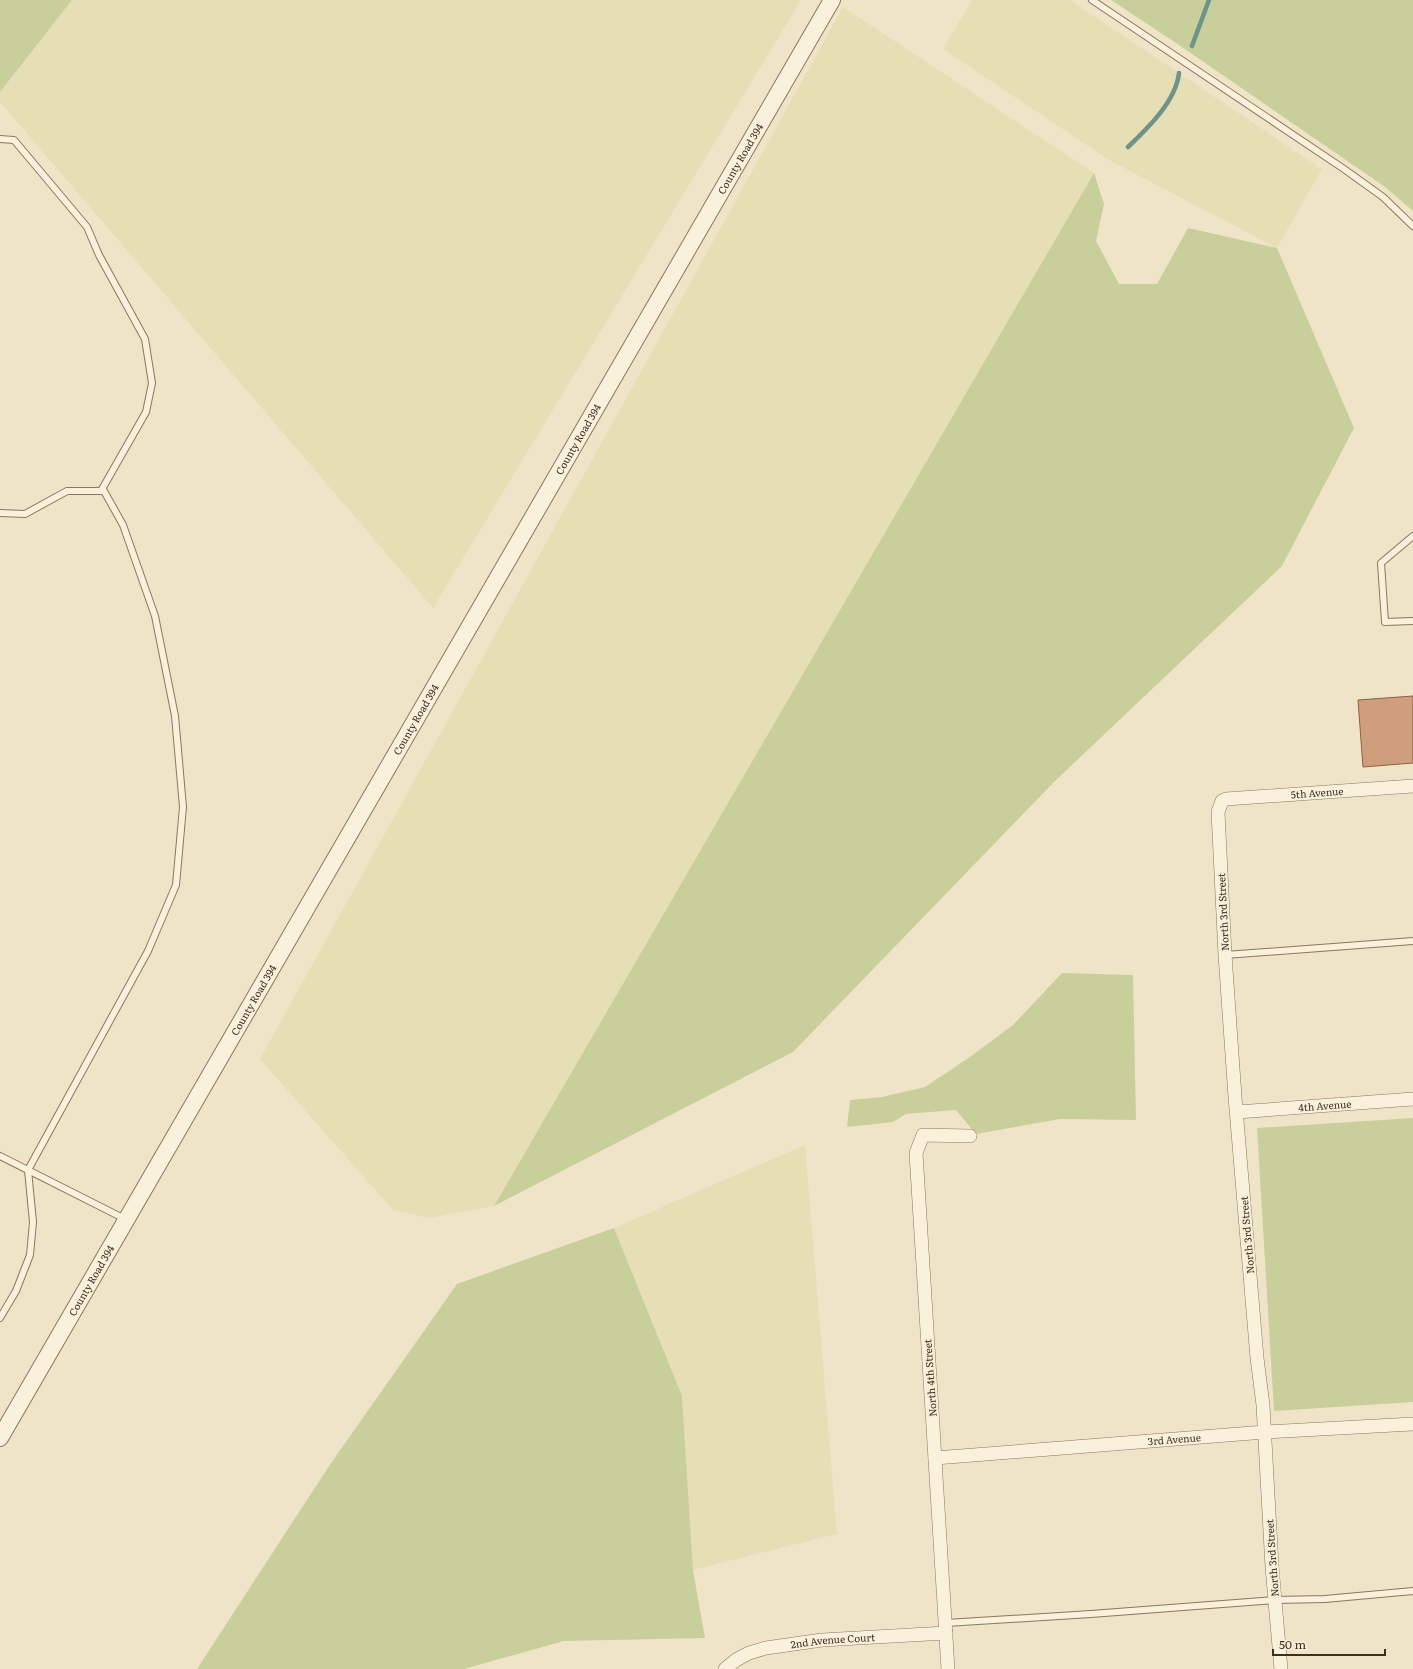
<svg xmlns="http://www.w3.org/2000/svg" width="1413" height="1669" viewBox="0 0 1413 1669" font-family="Literata,serif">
<rect width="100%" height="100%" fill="#f0e4c8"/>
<!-- farmland -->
<path fill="#e6deb5" d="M72,0H801L433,608L0,102V92Z
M972,0H1070L1322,169L1277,248L1109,160L943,49Z
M843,7L1094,173L518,1175L494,1206L429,1218L393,1210L260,1059Z
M805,1145L837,1534L693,1570L682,1396L614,1228Z"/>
<!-- green -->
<path fill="#c9cf9b" d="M0,0H72L0,92Z
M1111,0H1413V211L1385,187L1179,45Z
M1094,173L1104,204L1096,241L1119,284H1157L1188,228L1277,248L1354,428L1282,566L1055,781L793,1052L494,1206Z
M1062,973L1133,975L1136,1120L1060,1119L976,1134L956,1110L906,1114L893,1122L847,1127L850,1100L882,1097L925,1087L967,1059L1013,1025Z
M1413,1118V1402L1274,1411L1257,1128Z
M614,1228L682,1396L693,1570L705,1638L564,1641L464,1669H197L329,1466L457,1284Z"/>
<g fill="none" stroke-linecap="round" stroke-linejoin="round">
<!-- stream -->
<path stroke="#6f938a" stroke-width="4.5" d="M1192,46L1209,0
M1128,147C1148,128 1176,101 1179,73"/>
</g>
<!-- building -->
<path fill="#cf9f7d" stroke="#8d5f41" d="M1413,696V763L1363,767L1358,700Z"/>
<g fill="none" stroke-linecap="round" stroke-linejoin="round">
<defs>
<path id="service" d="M1092,0L1344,169L1383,197L1413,226
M0,139L14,140L87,227L99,255L145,339L152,383L146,412L101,491
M0,513L25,514L67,491H104L123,525L155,616L175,716L183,807L176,885L148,951L28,1170L33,1222L30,1255L16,1291L0,1318
M1413,536L1381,563L1385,622L1413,621
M1225,955L1413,941
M0,1156L125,1219
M946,1623L1091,1614L1275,1600L1325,1599L1413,1591"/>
<g id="minor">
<path id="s1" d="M1237,1112L1413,1099"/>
<path id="s2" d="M935,1458L1265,1432L1413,1424"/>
<path id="s3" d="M725,1669L736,1660L749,1653L766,1648L822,1640L946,1633"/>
<path d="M948,1669L916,1153L923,1135L970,1136"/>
<path id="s4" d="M1281,1669L1272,1567L1263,1405L1257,1358L1235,1097L1225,955L1218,812L1222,801L1226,799L1413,786"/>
</g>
<g id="tertiary">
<path id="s5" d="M0,1438L832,0"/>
</g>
</defs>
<!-- service casing -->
<use href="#service" stroke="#8d765c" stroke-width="8"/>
<!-- minor casing -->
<use href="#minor" stroke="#8d765c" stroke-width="14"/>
<!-- tertiary casing -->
<use href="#tertiary" stroke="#8d765c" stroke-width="18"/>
<!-- service -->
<use href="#service" stroke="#faf1dc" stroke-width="6"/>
<!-- minor -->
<use href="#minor" stroke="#faf1dc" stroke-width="13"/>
<!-- tertiary -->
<use href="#tertiary" stroke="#faf1dc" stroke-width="16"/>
</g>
<g text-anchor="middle" stroke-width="4" stroke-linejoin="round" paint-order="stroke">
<!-- street labels -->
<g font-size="10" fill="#3d2e20" stroke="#f7eed8">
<text dy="4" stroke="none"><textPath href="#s5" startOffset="1478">County Road 394</textPath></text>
<text dy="4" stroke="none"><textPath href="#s5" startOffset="1154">County Road 394</textPath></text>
<text dy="4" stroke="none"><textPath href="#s5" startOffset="830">County Road 394</textPath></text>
<text dy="4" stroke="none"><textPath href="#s4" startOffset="967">5th Avenue</textPath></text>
<text transform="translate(1223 912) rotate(-93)" y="4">North 3rd Street</text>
<text dy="4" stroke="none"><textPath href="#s5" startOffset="506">County Road 394</textPath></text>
<text dy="4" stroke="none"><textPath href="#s1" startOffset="88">4th Avenue</textPath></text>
<text transform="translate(1247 1235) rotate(-95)" y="4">North 3rd Street</text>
<text dy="4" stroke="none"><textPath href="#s5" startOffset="182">County Road 394</textPath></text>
<text transform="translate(930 1378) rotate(-94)" y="4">North 4th Street</text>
<text dy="4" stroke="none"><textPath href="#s2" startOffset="240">3rd Avenue</textPath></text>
<text transform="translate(1272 1558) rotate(-94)" y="4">North 3rd Street</text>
<text dy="4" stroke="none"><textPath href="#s3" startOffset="114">2nd Avenue Court</textPath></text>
</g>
</g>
<!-- scale -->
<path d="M1273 1649v6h112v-6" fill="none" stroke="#3d2e20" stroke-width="2"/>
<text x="1279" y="1649" font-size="12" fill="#3d2e20" stroke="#f7eed8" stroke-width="3" paint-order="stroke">50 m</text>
</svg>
